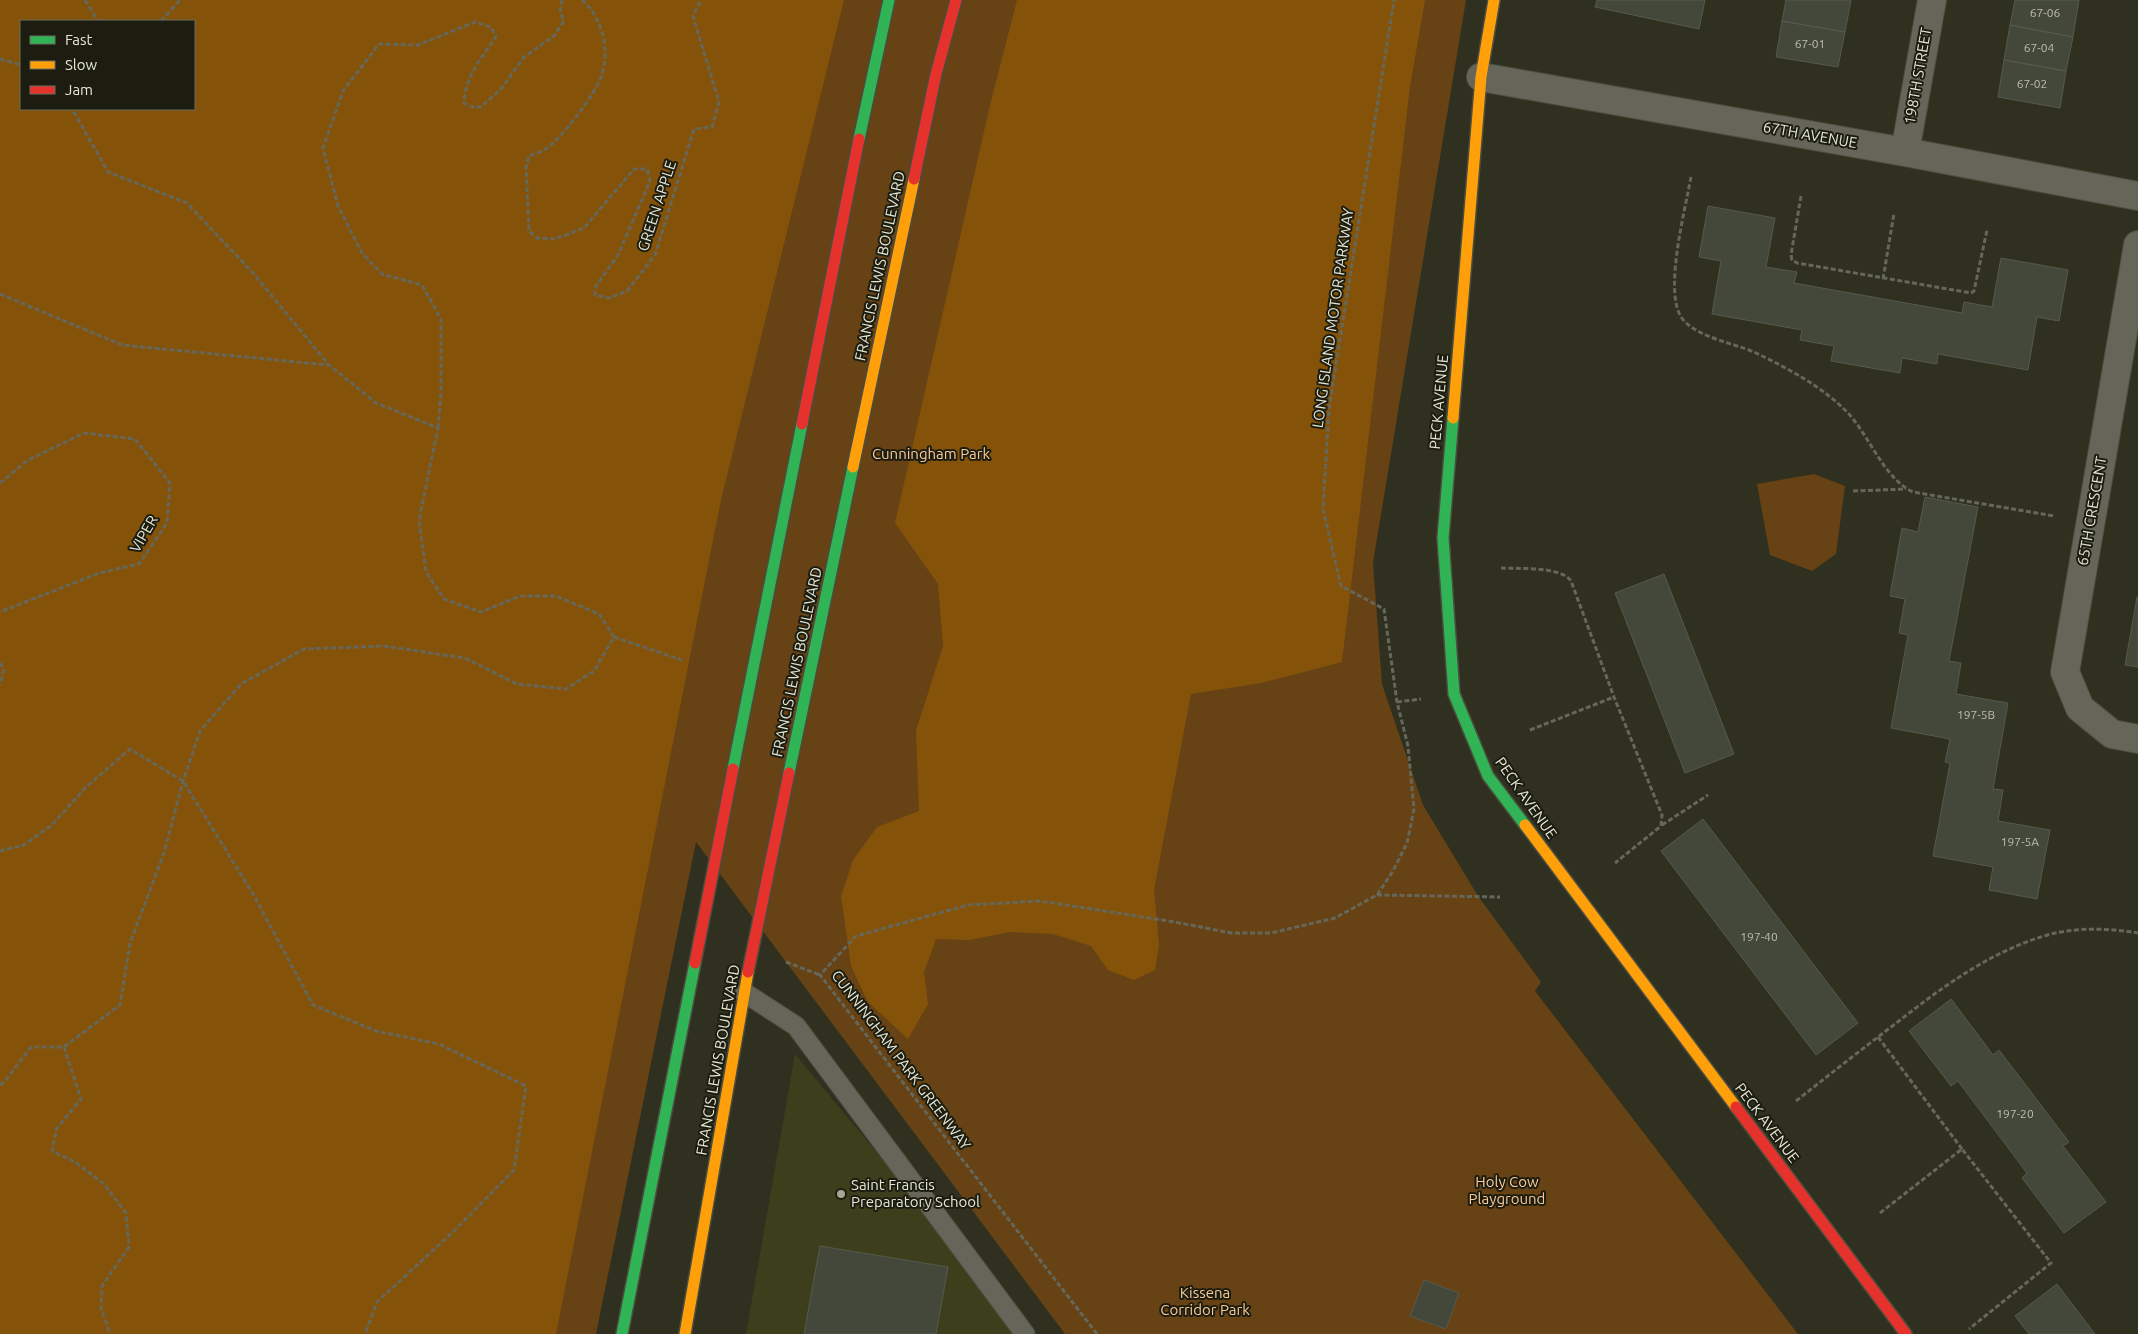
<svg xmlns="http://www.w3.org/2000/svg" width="2138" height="1334" viewBox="0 0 2138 1334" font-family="Ubuntu,sans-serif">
<rect width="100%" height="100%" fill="#2f301f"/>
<!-- built -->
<path fill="#3d3f1c" d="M795,1054L1027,1334H746Z"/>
<!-- green -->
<path fill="#664214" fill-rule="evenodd" d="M0,0H1466L1373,563L1382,684L1423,805L1478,896L1541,982L1535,991L1798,1334H1065L696,842L596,1334H0ZM21,21H194V109H21Z
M1814,474L1845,486L1836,554L1812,571L1770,555L1757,484Z"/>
<!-- forest -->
<path fill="#845309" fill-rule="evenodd" d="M0,0H844L721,500L556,1334H0ZM194,21V109H21V21Z
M1017,0H1425L1410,87L1342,662L1261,683L1191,694L1154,890L1159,945L1155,970L1134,980L1108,970L1091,946L1053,934L1010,932L969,940L936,939L924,972L928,1004L908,1039L868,1002L851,966L841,896L853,860L877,827L919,811L916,731L943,646L938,584L895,523L990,105Z"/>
<!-- building -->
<path fill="#44483b" stroke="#565a4d" d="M1597,0H1705L1699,29L1595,7Z
M1786,0H1851L1845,32L1782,21Z
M2015,0H2079L2073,37L2010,25Z
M1782,21L1845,32L1838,67L1776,57Z
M2010,25L2073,37L2066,71L2004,60Z
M2004,60L2066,71L2060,108L1998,97Z
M1708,206L1775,218L1766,267L1797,272L1794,283L1962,313L1964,302L1992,307L2001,258L2068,270L2059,321L2037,317L2028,370L1938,354L1937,364L1902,358L1900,373L1831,361L1834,346L1800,340L1802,330L1712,314L1721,261L1699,257Z
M1925,497L1978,507L1949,661L1961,663L1956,694L2008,703L1993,789L2003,790L1998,821L2050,830L2037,899L1989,890L1993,867L1933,856L1950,763L1945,762L1950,739L1891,728L1908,635L1899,633L1905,599L1890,596L1902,528L1918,532Z
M1664,574L1734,754L1685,773L1615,593Z
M2137,597H2138V667L2125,665Z
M1703,819L1858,1023L1816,1055L1661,851Z
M1951,999L1993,1055L1999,1050L2069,1142L2063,1146L2106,1202L2064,1233L2022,1178L2027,1173L1958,1081L1951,1086L1909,1031Z
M820,1246L948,1267L936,1334H804Z
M1424,1280L1459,1293L1446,1329L1410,1316Z
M2057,1284L2095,1334H2029L2015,1316Z"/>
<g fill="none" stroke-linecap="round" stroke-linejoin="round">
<defs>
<path id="lane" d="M745,993L796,1026L1025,1334"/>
<path id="street" d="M1481,77L1905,152L2138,196
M1905,152L1932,0
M2138,245L2065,672L2080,708L2112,734L2138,739"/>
<path id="fast" d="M859,139L889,0
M1453,418L1443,538L1454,694L1488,776L1525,825
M733,769L802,424
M789,773L853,467
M622,1334L695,963"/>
<path id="slow" d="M1453,418L1481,77L1494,0
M853,467L914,179
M1525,825L1736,1107
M685,1334L748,972"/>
<path id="jam" d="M914,179L936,74L956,0
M802,424L859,139
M695,963L733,769
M748,972L789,773
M1736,1107L1906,1334"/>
</defs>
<!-- lane casing -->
<use href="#lane" stroke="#4b4d3e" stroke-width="21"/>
<!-- street casing -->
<use href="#street" stroke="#4b4d3e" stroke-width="30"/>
<!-- fast casing -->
<use href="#fast" stroke="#4b4d3e" stroke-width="14"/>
<!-- slow casing -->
<use href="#slow" stroke="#4b4d3e" stroke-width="14"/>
<!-- jam casing -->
<use href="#jam" stroke="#4b4d3e" stroke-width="14"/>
<!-- path -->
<path stroke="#66675b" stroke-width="3" stroke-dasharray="5 2.5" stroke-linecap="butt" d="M85,0L98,21
M582,0C602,17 610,49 602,74C598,91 561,139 547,148C542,152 534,154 529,156L526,168L529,231L537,238L555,239L584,228L634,169H647L650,181L618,255L596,286L595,295L609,298L627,291L655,255L694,129L712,127L719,102L693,16L701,0
M161,21L180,0
M0,59L21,65
M1691,177C1685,210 1665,287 1680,315C1691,336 1733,343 1754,352C1787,368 1820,385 1846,411C1869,434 1883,478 1913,492L2054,516
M1801,196L1791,255L1792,260L1797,263L1971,293L1974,291L1987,230
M1883,279L1894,213
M0,294L122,345L328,365
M438,428L441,393V319L422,285L382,274L362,253L338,206L323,148L343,91L379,44L418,45L475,22L491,27L496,37C482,57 465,76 464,103L472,107H481L501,89L524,57L554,36L564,21L560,12L562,0
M0,483L28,460L84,433L135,439L170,483L167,523L139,564L99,573L0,612
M1853,491L1906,489
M1501,568C1519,569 1561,566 1571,581L1614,697L1662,815L1661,826L1615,863
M614,637L682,660
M0,663L4,669L0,685
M1397,702L1421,699
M1530,730L1614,697
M1662,825L1708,795
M0,851L24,845L52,825L85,788L130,749L183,781L253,894L313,1005L376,1031L439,1044L526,1086L514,1170L455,1230L377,1302L365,1334
M1377,895L1500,897
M786,962L820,975
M1878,1037L1962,1149
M64,1047L81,1099L57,1128L52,1151L75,1162L104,1184L126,1213L129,1247L102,1286L101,1308L110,1334
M0,1085L5,1081L31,1047H64L120,1005L130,943L164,853L183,781L200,731L241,684L304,649L384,646L465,658L517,684L566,689L594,671L614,637L599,614L556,596H520L481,612L444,599L426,572L419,520L438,428L376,403L329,365L253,273L187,203L108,172L75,114L70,109
M1796,1101C1829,1075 1862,1049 1895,1024C1941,988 1988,953 2044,936C2073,927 2108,928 2138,933
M1880,1213L1962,1149L2051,1263L1969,1329
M1097,1334L820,975L856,936L968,905L1040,901L1175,922L1231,933H1271L1335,918L1377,895L1393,871L1407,843L1414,809L1408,746L1397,702L1384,609L1341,586L1323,509L1329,409L1394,0"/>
<!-- lane -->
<use href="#lane" stroke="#656659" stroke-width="19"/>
<!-- street -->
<use href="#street" stroke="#656659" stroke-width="28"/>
<!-- fast -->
<use href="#fast" stroke="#30b455" stroke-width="11"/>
<!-- slow -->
<use href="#slow" stroke="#ff9f0a" stroke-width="11"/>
<!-- jam -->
<use href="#jam" stroke="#e5322d" stroke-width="11"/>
</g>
<!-- markers -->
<circle fill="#a5a795" stroke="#1c1d10" stroke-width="2" cx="841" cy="1194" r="5"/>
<g text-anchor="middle" stroke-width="4" stroke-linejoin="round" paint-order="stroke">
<!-- number labels -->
<g font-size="12" fill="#bdbfae">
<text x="2045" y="17">67-06</text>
<text x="1810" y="48">67-01</text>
<text x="2039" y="52">67-04</text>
<text x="2032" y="88">67-02</text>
<text x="1976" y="719">197-5B</text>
<text x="2020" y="846">197-5A</text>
<text x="1759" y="941">197-40</text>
<text x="2015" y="1118">197-20</text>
</g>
<!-- street labels -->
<g font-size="15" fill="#e5e7d5" stroke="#1c1d10">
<text transform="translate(1918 76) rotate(-80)" y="5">198TH STREET</text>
<text transform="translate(1810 135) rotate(10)" y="5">67TH AVENUE</text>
<text transform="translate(657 206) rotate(-72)" y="5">GREEN APPLE</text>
<text transform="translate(880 266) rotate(-78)" y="5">FRANCIS LEWIS BOULEVARD</text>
<text transform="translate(1333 318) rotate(-82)" y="5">LONG ISLAND MOTOR PARKWAY</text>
<text transform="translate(1439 402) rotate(-85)" y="5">PECK AVENUE</text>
<text transform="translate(2092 511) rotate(-80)" y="5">65TH CRESCENT</text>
<text transform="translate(144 534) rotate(-60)" y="5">VIPER</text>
<text transform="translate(797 662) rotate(-78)" y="5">FRANCIS LEWIS BOULEVARD</text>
<text transform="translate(1526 798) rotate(55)" y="5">PECK AVENUE</text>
<text transform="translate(718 1060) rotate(-80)" y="5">FRANCIS LEWIS BOULEVARD</text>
<text transform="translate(901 1060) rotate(53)" y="5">CUNNINGHAM PARK GREENWAY</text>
<text transform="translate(1767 1123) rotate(53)" y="5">PECK AVENUE</text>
</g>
<!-- park labels -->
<g font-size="15" fill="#fbca98" stroke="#1c1d10">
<text x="931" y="459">Cunningham Park</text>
<text x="1507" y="1187">Holy Cow<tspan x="1507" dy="17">Playground</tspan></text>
<text x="1205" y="1298">Kissena<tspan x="1205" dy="17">Corridor Park</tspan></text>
</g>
<!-- poi labels -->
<g font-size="15" fill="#e5e7d5" stroke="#1c1d10" text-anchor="start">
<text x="851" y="1190">Saint Francis<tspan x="851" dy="17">Preparatory School</tspan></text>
</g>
</g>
<!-- legend -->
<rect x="20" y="20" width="175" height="90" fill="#1c1d10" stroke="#6c6e5f"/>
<rect x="30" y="36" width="25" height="8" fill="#30b455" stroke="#6c6e5f"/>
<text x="65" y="45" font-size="15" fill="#e5e7d5">Fast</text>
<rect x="30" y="61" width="25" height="8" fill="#ff9f0a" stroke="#6c6e5f"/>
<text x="65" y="70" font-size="15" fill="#e5e7d5">Slow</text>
<rect x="30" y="86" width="25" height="8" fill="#e5322d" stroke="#6c6e5f"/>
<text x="65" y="95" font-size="15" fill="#e5e7d5">Jam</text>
</svg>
